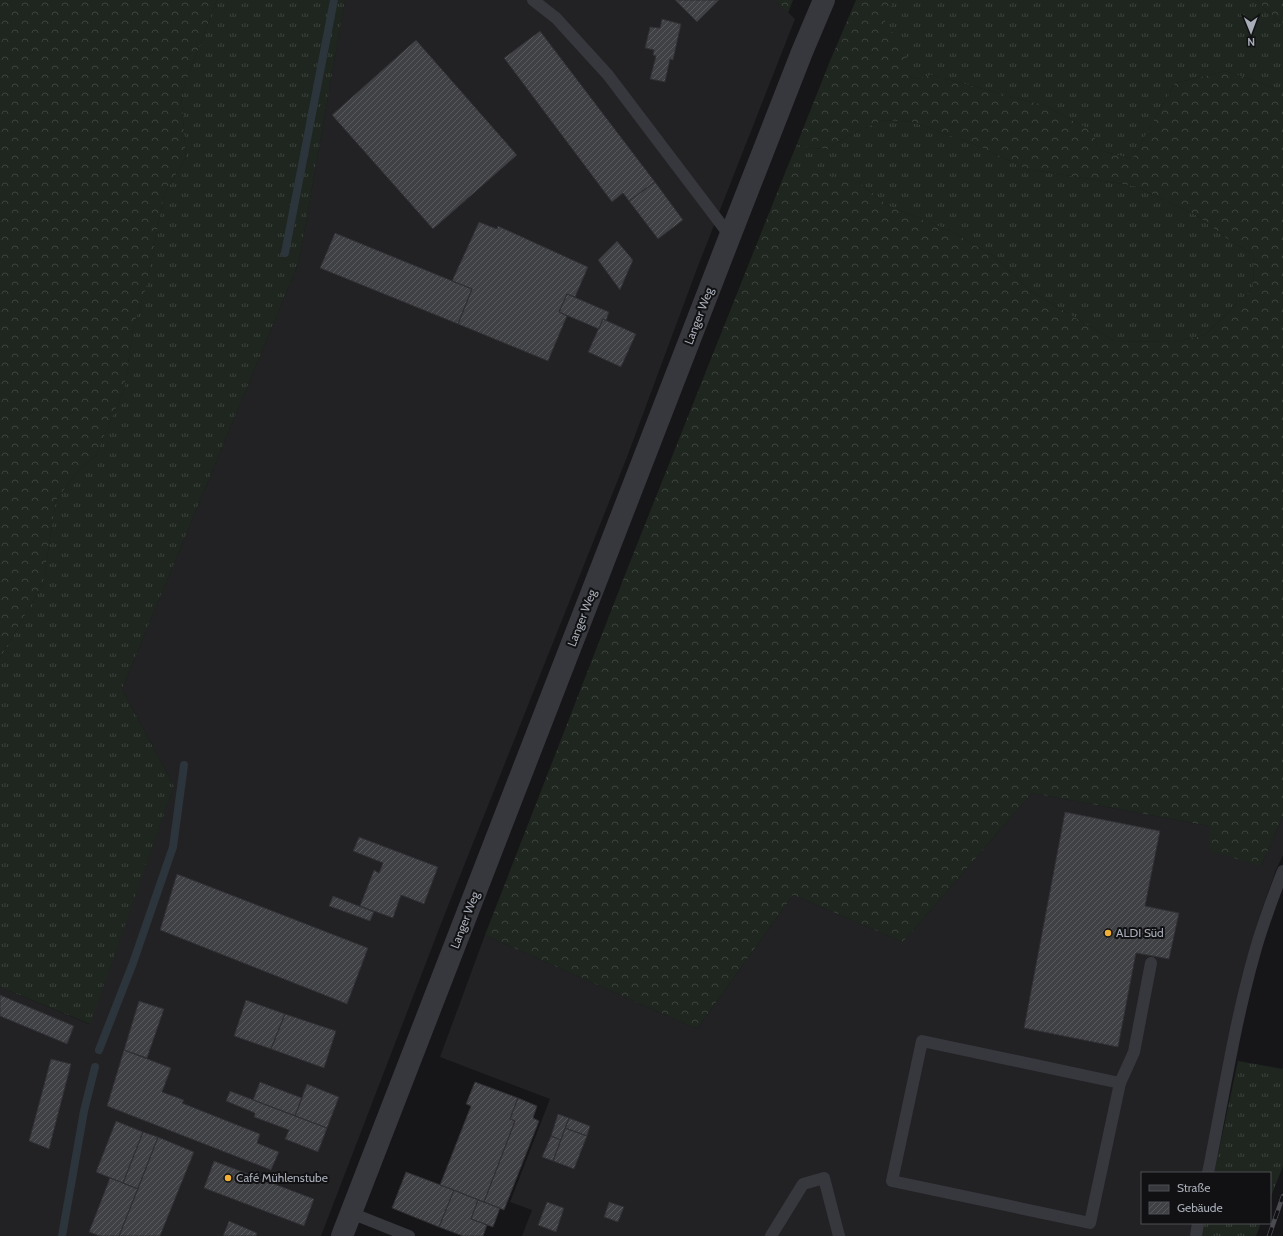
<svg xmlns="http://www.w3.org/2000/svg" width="1283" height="1236" viewBox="0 0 1283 1236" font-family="Cabin,sans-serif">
<defs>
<pattern id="grass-tufts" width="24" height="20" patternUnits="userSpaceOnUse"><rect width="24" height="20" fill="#1e261f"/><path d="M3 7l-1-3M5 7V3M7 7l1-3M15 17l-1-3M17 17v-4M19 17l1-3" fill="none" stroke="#3c433d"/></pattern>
<pattern id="forest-crowns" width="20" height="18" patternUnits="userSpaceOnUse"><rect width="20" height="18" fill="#1e261f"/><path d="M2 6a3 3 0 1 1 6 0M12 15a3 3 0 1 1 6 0" fill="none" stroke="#3c433d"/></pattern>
<pattern id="building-hatch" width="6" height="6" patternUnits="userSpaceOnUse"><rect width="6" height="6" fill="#404145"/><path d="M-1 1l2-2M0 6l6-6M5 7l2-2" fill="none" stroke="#595a5e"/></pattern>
</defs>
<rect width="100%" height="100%" fill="#161618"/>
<!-- built -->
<path fill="#222225" d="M345,0H775L795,19L698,266L627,457L444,916L321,1236H0V987L89,1024L174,786L122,689L299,262Z
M1032,793L1209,826L1261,866L1283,816V855L1276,870L1259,918L1241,980L1203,1173H1142V1223H1194L1191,1236H522L532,1210L510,1202L550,1099L440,1057L485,935L697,1029L793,895L903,942Z"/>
<!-- grass -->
<path fill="url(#grass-tufts)" d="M217,0H345L299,262L122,689L174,786L90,1024L0,987V658L43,584L56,500L78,471L96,455L124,389L134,324L146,287L164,195L186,157L181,94Z
M893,0H1257L1267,11L1283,23V91L1226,71L1175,83L1132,159L1099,150L1092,131L1046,106L932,75L916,79L907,74L883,24Z
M883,120L913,122L979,146L1026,169L1135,186L1196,215L1229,240L1254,255L1253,288L1205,335L1174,342L1114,341L1029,290L995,257L951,231L889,206L858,182L787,168L797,144L809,148L829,149L844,138Z
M1238,1061L1283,1069V1166L1270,1199V1173H1214Z
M1203,1223H1261L1256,1236H1201Z"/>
<!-- forest -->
<path fill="url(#forest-crowns)" d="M0,0H217L181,94L186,157L164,195L146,288L134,324L124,389L96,455L78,471L56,500L43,584L0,658Z
M775,0H793L788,13Z
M856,0H893L884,24L903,43L909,67L907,74L916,79L932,75L1046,106L1092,131L1099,150L1132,159L1175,83L1226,71L1283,91V816L1261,866L1210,851L1209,826L1032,793L903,942L793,895L697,1029L485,935L632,557L787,168L799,169L858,182L889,206L951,231L995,257L1029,290L1114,341L1174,342L1205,335L1253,288L1254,255L1229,240L1196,215L1135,186L1026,169L979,146L913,122L883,120L844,138L829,149L809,148L797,144L830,61Z
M1257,0H1283V23L1267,11Z"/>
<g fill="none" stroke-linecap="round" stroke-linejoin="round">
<!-- stream -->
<path stroke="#2c353c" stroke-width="8" d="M285,253L334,0
M99,1050L133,963L173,847L184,765
M62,1236L84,1111L95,1067"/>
</g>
<!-- building -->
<path fill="url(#building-hatch)" stroke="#303034" d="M675,0H719L697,22Z
M662,19L681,24L673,60L670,59L665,82L650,79L656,56L653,55L654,50L645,48L650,27L660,28Z
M540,31L655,182L629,201L623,193L612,202L504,58Z
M416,40L517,155L433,229L332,115Z
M655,182L683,220L658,239L629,201Z
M479,222L497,229L498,226L588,267L575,297L567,294L559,312L567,316L548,361L458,324L472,289L452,281Z
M335,233L472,289L458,324L320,268Z
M617,241L633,260L620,290L598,260Z
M567,294L609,312L606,321L603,319L599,329L559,312Z
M603,319L636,334L621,367L588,352Z
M1065,812L1160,831L1145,906L1179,913L1169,959L1136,953L1118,1047L1024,1028Z
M359,837L438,867L424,904L401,895L393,918L360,906L374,870L379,873L383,863L353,851Z
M177,874L368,948L347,1004L160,930Z
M333,896L374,912L370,921L329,906Z
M0,995L74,1026L67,1044L0,1016Z
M246,1000L285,1014L271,1049L234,1036Z
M139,1001L164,1009L147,1058L124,1050Z
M285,1014L336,1031L324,1068L271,1049Z
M124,1050L171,1068L162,1092L184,1100L182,1103L260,1134L257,1143L279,1152L271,1170L107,1106Z
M51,1059L71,1064L49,1149L29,1141Z
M260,1082L302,1098L295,1116L253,1100Z
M475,1082L518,1098L510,1119L515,1121L484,1202L440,1185L471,1106L466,1104Z
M307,1084L339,1097L327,1128L295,1116Z
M230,1091L327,1128L318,1152L285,1139L289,1130L254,1117L255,1113L226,1101Z
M518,1098L537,1106L533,1118L539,1121L504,1210L484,1202L515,1121L510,1119Z
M558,1114L569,1118L561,1140L551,1136Z
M569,1118L590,1126L587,1136L565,1128Z
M116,1121L143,1132L123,1183L96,1172Z
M565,1128L587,1136L574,1169L553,1161Z
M143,1132L158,1137L138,1189L123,1183Z
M551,1136L561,1140L553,1161L542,1157Z
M158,1137L194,1152L160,1236H119Z
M214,1161L314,1199L304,1226L204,1188Z
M406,1172L454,1190L439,1227L392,1208Z
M110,1178L138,1189L119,1236H100L89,1232Z
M454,1190L478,1200L471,1219L487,1225L483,1236H463L439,1227Z
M478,1200L500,1208L493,1227L471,1219Z
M547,1202L564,1208L556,1232L538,1225Z
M609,1202L624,1207L618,1222L604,1217Z
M229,1221L257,1233L256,1236H223Z"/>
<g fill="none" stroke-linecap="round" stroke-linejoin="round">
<!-- service -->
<path stroke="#37383d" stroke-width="12" d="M533,0L556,18L608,75L730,236
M922,1041L1120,1083L1090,1223L892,1181Z
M1120,1083L1134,1052L1151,963
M1208,1173C1223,1100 1234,1026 1254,955C1262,926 1272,899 1283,871
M351,1213L409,1236
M771,1236L803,1184L824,1178L839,1236
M1196,1236L1198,1223"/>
<!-- minor -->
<path stroke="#37383d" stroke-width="22" d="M342,1236L730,236L802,52L824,0"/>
<defs>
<path id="rail" d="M1269,1236L1283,1196"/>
</defs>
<!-- rail casing -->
<use href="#rail" stroke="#4a4c52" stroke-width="4.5"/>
<!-- rail -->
<use href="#rail" stroke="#111113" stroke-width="3" stroke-dasharray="9" stroke-linecap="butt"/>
</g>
<!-- markers -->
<g fill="#f2b134" stroke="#111113" stroke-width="1.5">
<circle cx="1108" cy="933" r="4"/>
<circle cx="228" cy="1178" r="4"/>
</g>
<g text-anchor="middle" stroke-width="4" stroke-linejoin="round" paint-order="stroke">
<!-- street labels -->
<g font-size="12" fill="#a8adb8" stroke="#111113">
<text transform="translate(699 316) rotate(-69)" y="4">Langer Weg</text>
<text transform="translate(582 618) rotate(-69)" y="4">Langer Weg</text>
<text transform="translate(465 920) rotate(-69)" y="4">Langer Weg</text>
</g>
<!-- poi labels -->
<g font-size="12" fill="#a8adb8" stroke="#111113" text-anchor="start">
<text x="1116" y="937">ALDI Süd</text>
<text x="236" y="1182">Café Mühlenstube</text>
</g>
</g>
<!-- legend -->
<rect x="1141" y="1172" width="130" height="52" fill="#111113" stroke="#4d4f55"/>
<rect x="1149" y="1185" width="20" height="6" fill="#37383d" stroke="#4d4f55"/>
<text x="1177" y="1192" font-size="12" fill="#a8adb8">Straße</text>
<rect x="1149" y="1202" width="20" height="12" fill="url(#building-hatch)" stroke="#4d4f55"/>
<text x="1177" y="1212" font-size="12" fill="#a8adb8">Gebäude</text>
<!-- north arrow -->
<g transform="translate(1251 32) rotate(179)" stroke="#111113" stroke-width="3" paint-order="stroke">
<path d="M0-3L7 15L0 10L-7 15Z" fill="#a8adb8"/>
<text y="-6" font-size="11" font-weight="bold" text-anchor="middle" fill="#a8adb8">N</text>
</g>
</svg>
